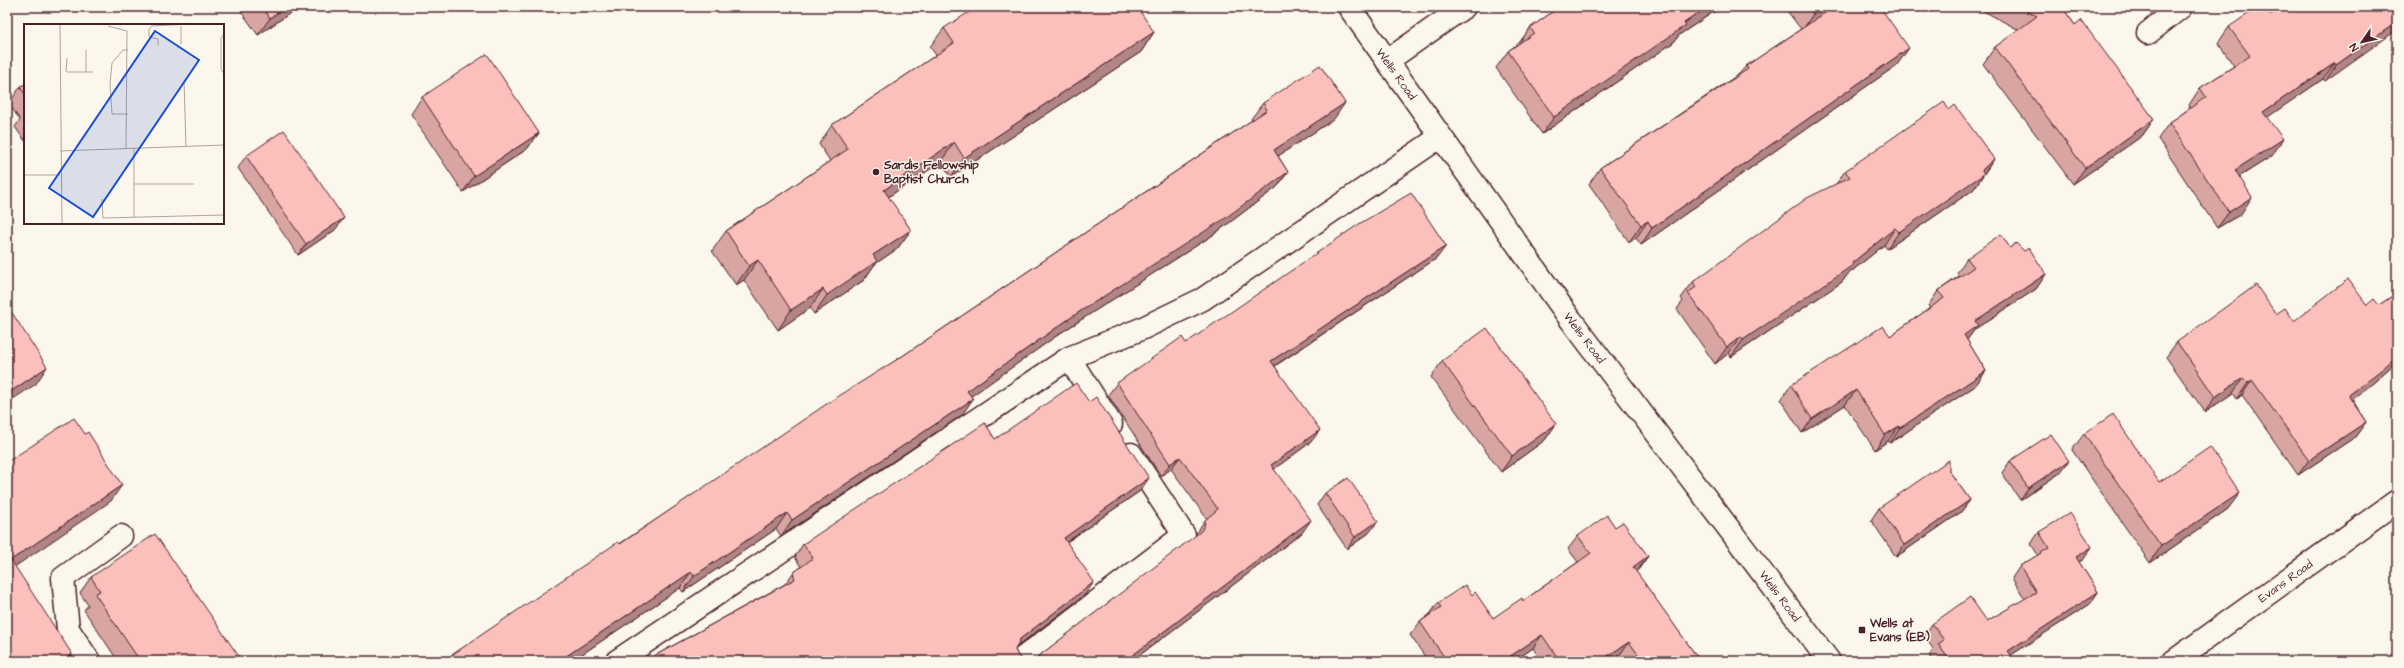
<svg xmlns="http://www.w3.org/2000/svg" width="2404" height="668" viewBox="0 0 2404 668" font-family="'Architects Daughter',sans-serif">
<rect width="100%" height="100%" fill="#fbf7ec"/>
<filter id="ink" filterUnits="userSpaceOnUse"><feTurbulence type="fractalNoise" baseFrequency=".025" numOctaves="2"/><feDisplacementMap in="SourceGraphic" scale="8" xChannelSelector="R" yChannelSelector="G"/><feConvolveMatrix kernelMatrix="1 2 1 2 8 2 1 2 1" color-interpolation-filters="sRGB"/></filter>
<g filter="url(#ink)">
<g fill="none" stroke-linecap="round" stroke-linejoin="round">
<defs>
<g id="minor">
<path id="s1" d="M1349,7L1571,320L1829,661"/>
<path d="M2148,33L2181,7"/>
<path d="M1387,61L1464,7"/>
<path d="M1069,358L1111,424"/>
<path d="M89,661L68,629L63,578L121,536"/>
<path d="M617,661L1069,358L1141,329L1203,299L1440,137"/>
<path d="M1019,661L1184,535L1131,454"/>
<path id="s2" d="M2174,661L2397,501"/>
</g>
</defs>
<!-- minor casing -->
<use href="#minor" stroke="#4a1f2b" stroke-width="25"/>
<!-- minor -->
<use href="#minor" stroke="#fbf7ec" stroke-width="22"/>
</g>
<!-- wall -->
<path fill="#d9a5a2" stroke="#4a1f2b" d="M238,7H299L258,35Z
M1559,7H1721L1679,35L1674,42L1542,134L1496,68L1508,51L1519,43L1530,28Z
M1784,7H1828L1822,15L1897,65L1641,245L1636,238L1629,242L1589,184L1600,168L1739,74L1746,66L1801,29Z
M1976,7H2062L2075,25L2154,119L2142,136L2073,184L1983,64L1995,47L2019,30Z
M2397,7L2325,81L2323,79L2267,117L2272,156L2239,177L2241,214L2217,228L2158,139L2169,123L2190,108L2189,105L2200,88L2234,66L2218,43L2229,27L2269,16Z
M944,28L1154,32L1141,52L951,177L941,162L888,197L911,230L897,249L875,264L864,280L814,314L810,308L778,330L744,280L736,285L712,251L726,231L830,161L819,144L832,125L936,55L930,47Z
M25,84V141L15,127L20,120L9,104L20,87Z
M422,97L539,133L527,149L463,192L411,114Z
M1263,103L1334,119L1278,156L1288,172L1277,187L1213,235L1062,332L971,396L962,415L781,536L776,529L683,592L680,588L572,661H443L901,357L1252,120L1251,119Z
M1949,110L1994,159L1973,190L1887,249L1884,245L1847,275L1842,282L1731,357L1729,353L1715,364L1677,309L1683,301L1681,298L1693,282L1837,183L1845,171Z
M246,156L335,230L298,255L238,168Z
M2010,248L2024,251L2046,274L2036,289L1975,329L1967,340L1986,371L1975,386L1890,443L1888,441L1875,450L1845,405L1802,433L1781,400L1791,385L1890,336L1930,308L1928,306L1938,291L1959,276L1957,273L1967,258Z
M1437,258L1275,366L1311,442L1274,469L1302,533L1132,661H645L785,584L793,573L801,567L795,557L803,544L995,439L1140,491L1067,542L1085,595L1016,647L1015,650L1018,656L1023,660L1035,659L1196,536V533L1205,520L1207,519L1171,469L1161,476L1108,395L1117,383L1186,343Z
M2397,293V361L2371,385L2352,399L2366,422L2355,437L2298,475L2242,395L2237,399L2233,393L2205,412L2166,357L2177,342L2276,314L2294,321L2367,305H2379Z
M1442,361L1556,424L1545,440L1501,472L1431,377Z
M2084,434L2159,482L2228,509L2150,563L2072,450Z
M2010,461L2060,473L2020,500L2002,473Z
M1949,471L1970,500L1961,512L1896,557L1871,520L1879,508Z
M1325,493L1369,533L1347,549L1317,505Z
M1615,527L1648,556L1638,570L1636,572L1700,661H1623L1619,656L1611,661H1541L1533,648L1514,661H1428L1410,635L1420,622L1430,614L1438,603L1493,618L1523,601L1578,562L1568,549L1578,536Z
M2039,532L2084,559L2079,562L2098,592L2090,604L2011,655L2015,661H1933L1929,656L1934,650L1924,636L1932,624L1987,621L2025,599L2012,578L2020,566L2038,555L2031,544Z
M91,577L242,661H118L84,610L88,605L80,593Z"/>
<!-- shaded-wall -->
<path fill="#b08684" stroke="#4a1f2b" d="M286,7H299L258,35L270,18Z
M1708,7H1721L1679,35L1674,42L1542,134L1554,117L1684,23Z
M1824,7H1828L1820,18L1802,31L1813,14Z
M2397,22V30L2325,81L2336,65Z
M1154,32L1141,52L951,177L964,158Z
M1909,48L1897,65L1641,245L1652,228Z
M2335,63L2323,79L2252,128L2263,112Z
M1345,103L1334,119L1263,166L1274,150Z
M2154,119L2142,136L2073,184L2085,168Z
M539,133L527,149L463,192L474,176Z
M2283,139L2272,156L2223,187L2235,170Z
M954,142L941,162L870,209L884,190Z
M1994,159L1973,190L1887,249L1899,232L1982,170Z
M1288,172L1277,187L1213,235L1062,332L956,407L967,391L1073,316Z
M2252,197L2241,214L2217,228L2229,212Z
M344,218L335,230L298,255L306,244Z
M1648,221L1636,238L1629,242L1641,225Z
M1895,228L1884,245L1847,275L1842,282L1731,357L1743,340L1852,263Z
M911,230L897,249L875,264L864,280L814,314L827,295L873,255Z
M1446,246L1437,258L1262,374L1271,361Z
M758,260L744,280L736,285L749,266Z
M2046,274L2036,289L1975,329L1967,340L1964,335L1975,321Z
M823,289L810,308L778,330L791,310Z
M1741,337L1729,353L1715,364L1727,347Z
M2397,356V361L2371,385L2338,410L2348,395Z
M47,367L36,384L7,403V394Z
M1986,371L1975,386L1890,443L1900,428Z
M2243,378L2233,393L2205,412L2215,397Z
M2252,380L2242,395L2237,399L2248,383Z
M1856,390L1845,405L1802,433L1812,419Z
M973,399L962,415L781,536L792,520Z
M2366,422L2355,437L2298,475L2309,460Z
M1556,424L1545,440L1501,472L1512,456Z
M1899,426L1888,441L1875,450L1885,435Z
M1320,430L1311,442L1262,478L1271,465Z
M1180,457L1171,469L1161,476L1170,464Z
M2069,461L2060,473L2020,500L2028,488Z
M1149,478L1140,491L1055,550L1064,538Z
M122,485L111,501L7,572L11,560Z
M2240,493L2228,509L2150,563L2161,546Z
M1970,500L1961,512L1896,557L1904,545Z
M787,513L776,529L683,592L694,576Z
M1311,520L1302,533L1132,661H1125Z
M1378,521L1369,533L1347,549L1355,537Z
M2092,547L2084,559L2068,569L2076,557Z
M1648,556L1638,570L1624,581L1633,567Z
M691,572L680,588L572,661H559Z
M1094,582L1085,595L1011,651L1020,639Z
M2098,592L2090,604L2002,661L2008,651Z
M1542,635L1533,648L1514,661H1503Z
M1629,642L1619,656L1611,661H1600Z
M72,654L67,661H64L65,659Z"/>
<!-- building -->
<path fill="#fcc0bc" stroke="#4a1f2b" d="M262,7H286L270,18Z
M977,7H1137L1154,32L964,158L954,142L884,190L911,230L873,255L877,261L827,295L823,289L791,310L758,260L749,266L726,231L848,149L832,125L954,43L944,28Z
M1559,7H1708L1684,23L1686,25L1554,117L1508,51L1534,33L1530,28Z
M1808,7H1824L1813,14Z
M1834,7H1880L1909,48L1652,228L1648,221L1641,225L1600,168L1748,69L1746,66Z
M2019,7H2062L2075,25L2081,20L2154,119L2085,168L1995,47L2037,16Z
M2258,7H2263L2269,16L2281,7H2397V22L2336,65L2335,63L2263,112L2283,139L2235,170L2252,197L2229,212L2169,123L2206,97L2200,88L2250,56L2229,27Z
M487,54L539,133L474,176L422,97Z
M1320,65L1345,103L1274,150L1288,172L1224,219L1073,316L967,391L973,399L792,520L787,513L694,576L691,572L559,661H443L618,542L620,544L831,401L901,357L1267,110L1263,103Z
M25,84V94L20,87Z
M1944,102L1949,110L1955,105L1994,159L1982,170L1984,174L1899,232L1895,228L1852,263L1853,265L1743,340L1741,337L1727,347L1688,293L1696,287L1693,282L1807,198L1850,177L1845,171Z
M284,130L344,218L306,244L246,156Z
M1411,193L1446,246L1271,361L1320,430L1271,465L1311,520L1125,661H645L795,579L793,573L813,558L803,544L985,423L995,439L1076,383L1089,402L1096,397L1149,478L1064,538L1094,582L1020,639L1015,650L1018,656L1023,660L1035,659L1200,532L1204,527L1205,520L1218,509L1180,457L1170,464L1117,383L1182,337L1186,343L1359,224Z
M2001,234L2010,248L2016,243L2024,251L2029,248L2046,274L1975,321L1978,325L1964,335L1986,371L1900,428L1899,426L1885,435L1856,390L1812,419L1791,385L1883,326L1890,336L1944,298L1938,291L1974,267L1967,258Z
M2348,279L2367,305L2374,299L2379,305L2397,293V356L2381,370L2348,395L2366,422L2309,460L2252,380L2248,383L2243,378L2215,397L2177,342L2256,285L2276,314L2285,308L2294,321Z
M7,305L47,367L7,394Z
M1487,328L1556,424L1512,456L1442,361Z
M2113,414L2159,482L2210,447L2240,493L2161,546L2084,434Z
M74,418L85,434L88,432L122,485L11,560L72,654L65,659L66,661H7V462Z
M2051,434L2069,461L2028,488L2010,461Z
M1949,460V471L1970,500L1904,545L1879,508Z
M1348,478L1378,521L1355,537L1325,493Z
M2070,513L2092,547L2076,557L2098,592L2008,651L2015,661H1950L1938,644L1944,640L1932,624L1970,597L1987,621L2036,592L2020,566L2049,548L2039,532Z
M1607,515L1615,527L1623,522L1648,556L1633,567L1700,661H1643L1629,642L1600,661H1560L1542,635L1503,661H1447L1420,622L1441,607L1438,603L1465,585L1472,595L1475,592L1493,618L1522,598L1523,601L1591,553L1578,536Z
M155,534L242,661H140L95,594L100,591L91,577Z"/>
</g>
<!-- markers -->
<g fill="#4a1f2b" stroke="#fbf7ec" stroke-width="1.5">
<circle cx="876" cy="172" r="4"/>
<rect x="1858" y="626" width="8" height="8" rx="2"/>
</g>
<g text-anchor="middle" stroke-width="3" stroke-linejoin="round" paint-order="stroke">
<!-- street labels -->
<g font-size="12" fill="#4a1f2b" stroke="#fbf7ec">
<text dy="4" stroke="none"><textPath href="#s1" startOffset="82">Wells Road</textPath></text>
<text dy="4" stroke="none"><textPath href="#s1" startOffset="406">Wells Road</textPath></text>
<text dy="4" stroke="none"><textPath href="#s2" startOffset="137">Evans Road</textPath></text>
<text dy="4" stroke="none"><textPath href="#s1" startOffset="730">Wells Road</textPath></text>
</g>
<!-- poi labels -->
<g font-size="12" font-weight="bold" fill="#4a1f2b" stroke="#fbf7ec" text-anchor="start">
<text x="884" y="169">Sardis Fellowship<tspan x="884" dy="14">Baptist Church</tspan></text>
<text x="1870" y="627">Wells at<tspan x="1870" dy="14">Evans (EB)</tspan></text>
</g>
</g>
<!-- overview -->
<g transform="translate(24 24)">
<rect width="200" height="200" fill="#fbf7ec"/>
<path fill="none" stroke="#b4a19f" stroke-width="1" d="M36,0L38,200M84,2L103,7L102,124M200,10L197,14V45L200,50M157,20V2M134,21V15L125,13V5L128,2L165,0M104,26H99L88,39L86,60L88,90H104M42,48L43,34M43,48H69M62,48V26M160,57L162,122M110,124V193M36,127L200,121M0,151H36M110,160H170M78,175L79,194L200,191"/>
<path fill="#1d4ed8" fill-opacity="0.15" stroke="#1d4ed8" stroke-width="2" d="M131,7L175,36L69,193L25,164Z"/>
<rect width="200" height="200" fill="none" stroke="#4a1f2b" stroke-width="2"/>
</g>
<!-- margin -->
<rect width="2404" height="668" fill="none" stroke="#fbf7ec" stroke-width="24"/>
<rect x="12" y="12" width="2380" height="644" fill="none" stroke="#4a1f2b" stroke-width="1.5" filter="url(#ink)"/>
<!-- north arrow -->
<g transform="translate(2362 42) rotate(236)" stroke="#fbf7ec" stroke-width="3" paint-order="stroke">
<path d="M0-3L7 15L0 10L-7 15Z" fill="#4a1f2b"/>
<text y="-6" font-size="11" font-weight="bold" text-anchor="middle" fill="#4a1f2b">N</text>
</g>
</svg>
